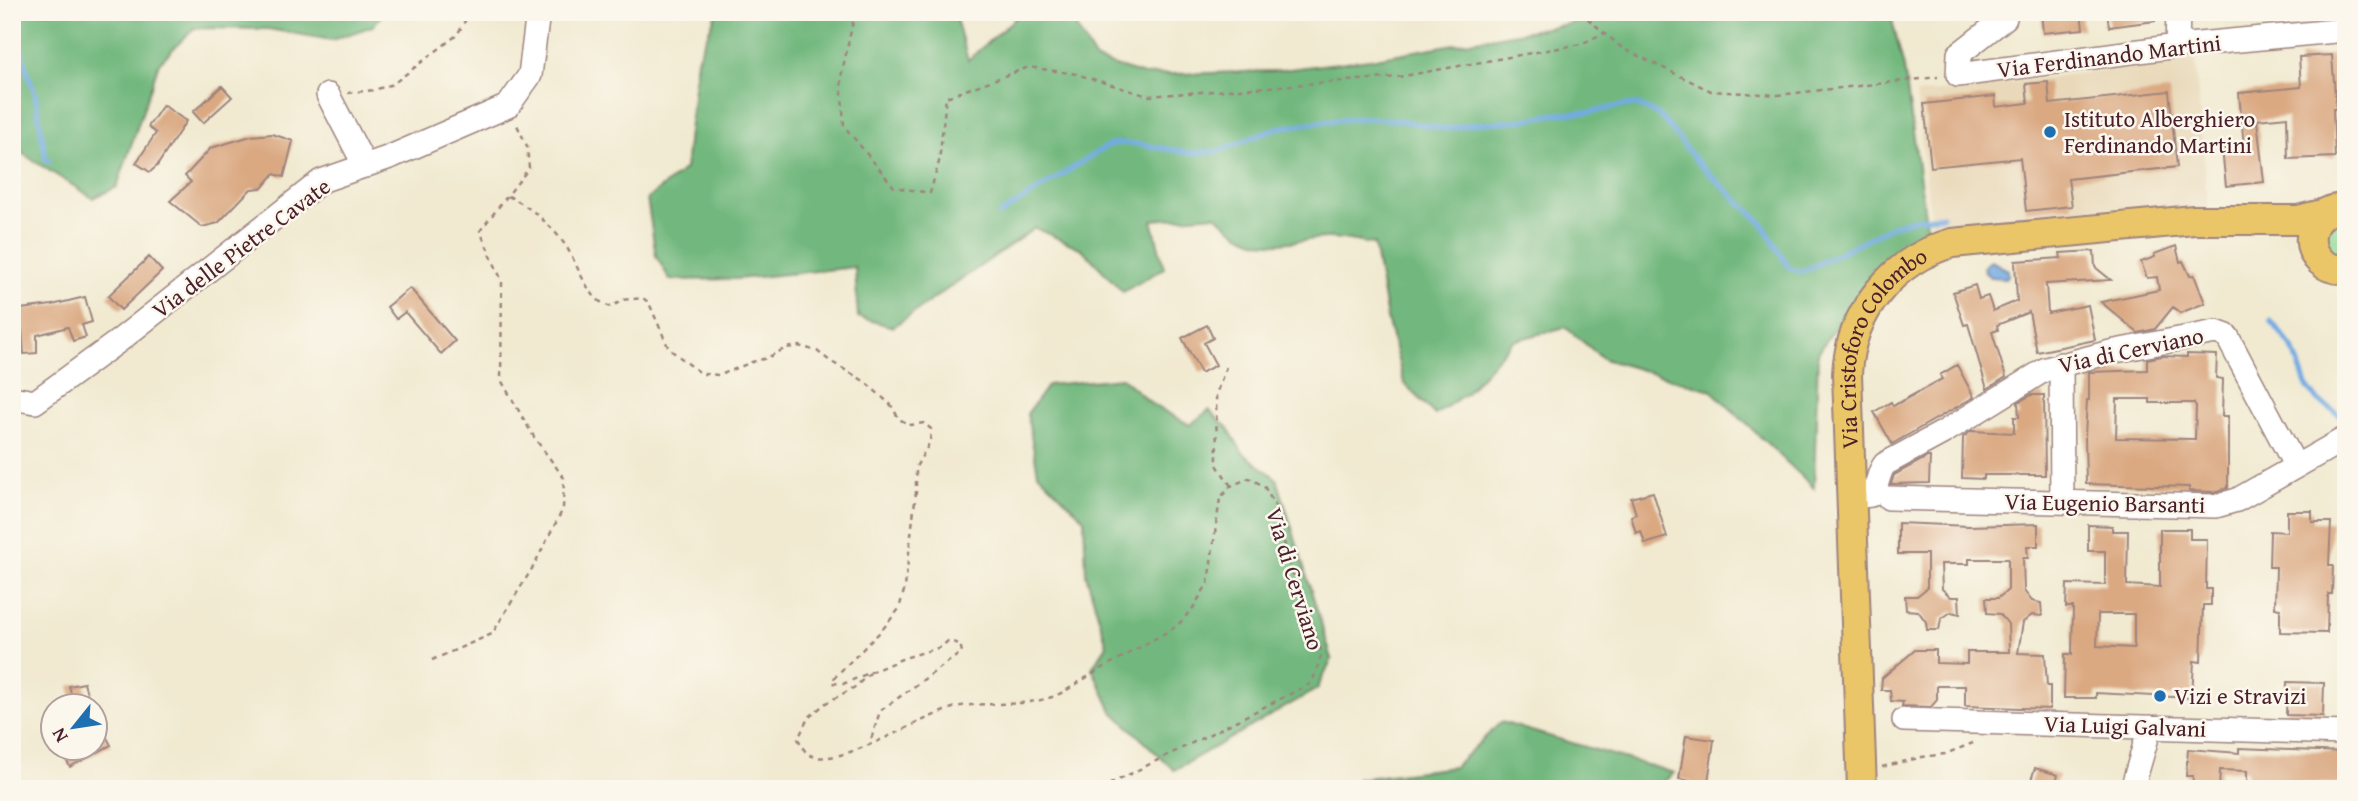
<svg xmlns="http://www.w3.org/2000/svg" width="2358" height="801" viewBox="0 0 2358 801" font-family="'Gentium Book Plus',serif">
<rect width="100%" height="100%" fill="#fbf7ec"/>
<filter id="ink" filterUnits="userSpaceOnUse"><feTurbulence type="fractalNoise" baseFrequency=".0143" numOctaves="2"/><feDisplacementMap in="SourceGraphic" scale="14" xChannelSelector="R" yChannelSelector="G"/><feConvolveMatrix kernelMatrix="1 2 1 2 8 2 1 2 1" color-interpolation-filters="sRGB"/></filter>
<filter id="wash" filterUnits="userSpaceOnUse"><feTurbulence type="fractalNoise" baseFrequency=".00686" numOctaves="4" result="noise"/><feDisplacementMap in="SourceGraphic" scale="28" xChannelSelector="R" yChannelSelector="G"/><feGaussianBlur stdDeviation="1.57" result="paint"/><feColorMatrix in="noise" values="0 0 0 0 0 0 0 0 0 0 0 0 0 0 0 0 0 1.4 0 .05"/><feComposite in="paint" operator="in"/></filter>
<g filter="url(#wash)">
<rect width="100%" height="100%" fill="#f1ead1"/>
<!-- built -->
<path fill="#e9d9ba" d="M2195,59L2208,210L1933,238L1916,94Z"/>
<!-- green -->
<path fill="#8ed894" stroke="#6c7c60" stroke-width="2" d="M2346,221V258L2331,255L2322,238L2329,225Z"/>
<!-- forest -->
<path fill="#72b87e" stroke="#5e6c54" stroke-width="2" d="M12,12H384L373,26L332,40L268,29L194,28L159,63L117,187L93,198L12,147Z
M717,12H954L968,60L1022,12H1067L1096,60L1144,75L1274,71L1370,59L1568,24L1585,18L1582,12H1890L1904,68L1928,237L1861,289L1818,353L1814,488L1711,390L1604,359L1565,327L1513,341L1466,393L1435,415L1404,383L1387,318L1374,244C1358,242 1341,237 1325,238C1275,242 1257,255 1216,215L1152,220L1164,268L1123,292L1082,249L1035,228L893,327L858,317L855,267L737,279L670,280L656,256L647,199L685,169L697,59Z
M1122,378L1153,405L1190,425L1209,410L1228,428L1242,452L1277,479L1332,659L1317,689L1174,770L1112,711L1092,668L1107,645L1086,574L1084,519L1038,473L1027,414L1048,385Z
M1501,722L1674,773L1655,789H1354L1358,779L1454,767Z"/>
<!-- water -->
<path fill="#72abe2" stroke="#5e6586" stroke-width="2" d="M1991,261L2008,270V275L2005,278L1990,277L1985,272L1984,266Z"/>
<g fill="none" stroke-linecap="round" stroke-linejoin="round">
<!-- stream -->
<path stroke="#72abe2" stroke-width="5" d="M12,18L26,68L35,93L46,160H49
M999,215L1107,146L1117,143L1138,144L1189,153L1220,151L1276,128L1326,121L1365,118L1398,120L1446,129L1473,124L1524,120L1556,114L1591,112L1626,105H1639L1660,116L1699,164L1762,223L1789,268L1798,271L1806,270L1894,225L1918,218L1943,216
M2271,321L2293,348L2306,385L2317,400L2346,419"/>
</g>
<g id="blocks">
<!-- building -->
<path fill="#daa881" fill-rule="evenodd" d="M2041,12H2081L2083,29L2043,33Z
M2107,12H2155V21L2109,27Z
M2332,55L2336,109H2333L2335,157L2288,159L2287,117L2257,120L2264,182L2226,186L2222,149L2244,147L2239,93L2301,87L2299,57Z
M2048,82L2050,104L2169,91L2177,167L2068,179L2072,206L2026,211L2020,158L1931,167L1924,104L1995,96L1996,107L2028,103L2026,84Z
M222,86L232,97L203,123L193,112Z
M163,105L186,121L157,166L150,172L136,163L156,133L148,127Z
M272,134L293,141L284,177L274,174L262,188L251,189L218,223L202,227L170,201L191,182L185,176L211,148L251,136Z
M2176,246L2180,262L2183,261L2190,276L2194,275L2205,303L2180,313L2173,307L2155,329L2138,333L2101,302L2159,290L2157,277L2147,278L2141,262L2155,257L2154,254Z
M2094,251L2095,267L2111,280L2046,284L2048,313L2088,305L2095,340L2037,352L2029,312L1997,325L1998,330L1992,332L2006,377L1987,389L1968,324L1964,325L1953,292L1975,285L1979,299L1988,296L1993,311L2017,301L2015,261L2061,258L2060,253Z
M149,257L162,271L121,310L108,296Z
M410,288L455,341L441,354L405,312L396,319L387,307Z
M85,297L92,322L82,325L86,337L73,341L68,327L37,335V353L24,354L22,330L13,329V310L52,305Z
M1207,325L1213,338L1204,343L1216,365L1201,373L1182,338Z
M2187,354L2217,355L2216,378L2223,379L2222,416H2228V488L2214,492L2189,491V487L2086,484L2085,436L2087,400H2089V372L2147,370V359L2162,356L2187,357ZM2117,399H2150V403H2194L2196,406L2195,439L2116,438Z
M1957,365L1974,397L1892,444L1874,412L1891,402L1893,406L1942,379L1940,375Z
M2031,395H2044L2045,475H1984V479L1962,478L1963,437L1972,431L2014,433V417H2019L2018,402Z
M1927,457H1930L1929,483L1891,484L1894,475Z
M1653,492L1667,537L1645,544L1641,531L1636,533L1631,516L1636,514L1631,498Z
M2287,511H2312V522H2331L2329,565H2333L2332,594H2328L2327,633L2280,632V609L2275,608L2276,567H2269L2270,531L2287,532Z
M1898,523L1969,526L2038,524V546H2027L2028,558H2023L2024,591L2032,601L2041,603L2042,616L2032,615L2023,622L2018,653L2045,654L2047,686H2050V709L1965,706V686H1937V700L1931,707L1902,706L1903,702L1891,701L1890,690H1881L1882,678L1915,650H1936V663L1967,664V652H2009L2008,624L2000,614L1987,613L1986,598H1998L2008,590V559H1969V564H1941L1942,589L1951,597H1959L1960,614L1951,612L1941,619L1939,630H1927L1926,622L1918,611L1906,610L1905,596H1917L1927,588V554H1898Z
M2088,525L2112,526V531H2128L2127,585L2160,587V529H2190V539H2207L2206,589H2211V605H2203L2201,662L2194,661L2192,698L2096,693V698H2064L2065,654H2072L2073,607H2066L2067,584L2105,585V551H2088ZM2098,614H2134V648L2097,646Z
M2287,682L2324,683L2323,716L2286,715Z
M84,683L88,697L73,701L69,686Z
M94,714L111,745L70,767L60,748H94Z
M1686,736L1714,740L1707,789H1690L1691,781L1679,779Z
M2239,748L2346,752V784L2247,782V771L2220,770L2219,789H2192L2193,776H2186L2188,749L2239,753Z
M2035,768L2058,775L2054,789H2028Z"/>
</g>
</g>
<g filter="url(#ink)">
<use href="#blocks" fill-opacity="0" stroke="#9e847e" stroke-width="2"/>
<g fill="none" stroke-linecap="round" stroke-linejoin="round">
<defs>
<path id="minor" d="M2006,12L2005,18L1959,54L1958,75L2177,46L2346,30
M2177,46L2178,12
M328,95L365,166
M2061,364L2062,502
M12,398L35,402L120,340L321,181L390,157L508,106L530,75L538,12
M1852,497L1871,495C1879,486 1877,473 1885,464L1944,432L2046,369L2110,352L2216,332L2227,336L2295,465
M1889,498L2216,506L2237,500L2346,438
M1904,720L2346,733
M2132,789L2150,727"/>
<g id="major">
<path d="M2346,208C2297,208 2301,273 2346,269"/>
<path id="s1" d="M1862,789L1847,374C1850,312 1893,260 1952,243L2194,220H2298L2322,214"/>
</g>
</defs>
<!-- minor casing -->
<use href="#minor" stroke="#9e847e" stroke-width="26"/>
<!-- major casing -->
<use href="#major" stroke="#9e847e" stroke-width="32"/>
<!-- path -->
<path stroke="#9e847e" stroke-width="2.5" stroke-dasharray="5 5" stroke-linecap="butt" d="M855,12L841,77L844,126L894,187L930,193L939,162L946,97L1029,67L1076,74L1148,96L1398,77L1581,44L1604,33
M1580,12L1622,48L1711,91L1778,95L1938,77
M348,93L374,90L393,84L457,35L470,12
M508,196C529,206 549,223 563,242C578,261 586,302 612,307L622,300L643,298L649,303L669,349L702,374L720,375L752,362L767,358L786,348L799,346L817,351L830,361L864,381L891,405L899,419L910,425L924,423L931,429L930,442L916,467V492L905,587L899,609L882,630L835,677L832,683L843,684L904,658L941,647L948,641L960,644L962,652L880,711L869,746
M1226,367L1216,394L1217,465L1231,486
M432,660L492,634L533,567L563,509L564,478L534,437L501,380L502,281L480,231L529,168L527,146L516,123
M870,673L855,687L826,703L808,718L798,739C801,743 803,750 807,753C833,775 930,710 961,706C992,702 1021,707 1052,697C1064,693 1077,683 1089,676C1118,659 1148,643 1177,626L1193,608L1208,583L1220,498L1231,486L1249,478L1264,486L1279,513L1287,558L1322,653L1312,683L1100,789
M1882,767L1922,757L1945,754L1973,743"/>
<!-- minor -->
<use href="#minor" stroke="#fff" stroke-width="23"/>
<!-- major -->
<use href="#major" stroke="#ebc669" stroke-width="28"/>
</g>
</g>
<!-- markers -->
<g fill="#1f6fb2" stroke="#fbf7ec" stroke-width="2.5">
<circle cx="2050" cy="132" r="7"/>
<circle cx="2160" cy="696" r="7"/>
</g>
<g text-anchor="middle" stroke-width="5" stroke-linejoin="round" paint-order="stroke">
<!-- street labels -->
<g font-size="23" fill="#4a1f2b" stroke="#fbf7ec">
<text transform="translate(2109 56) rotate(-7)" y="8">Via Ferdinando Martini</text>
<text transform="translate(241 248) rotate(-37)" y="8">Via delle Pietre Cavate</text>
<text transform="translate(2131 350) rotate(-12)" y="8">Via di Cerviano</text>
<text dy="8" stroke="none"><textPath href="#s1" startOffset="453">Via Cristoforo Colombo</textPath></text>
<text transform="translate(2105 503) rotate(1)" y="8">Via Eugenio Barsanti</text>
<text transform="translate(1295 579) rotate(73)" y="8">Via di Cerviano</text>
<text transform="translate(2125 726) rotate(2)" y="8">Via Luigi Galvani</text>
</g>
<!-- poi labels -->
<g font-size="23" fill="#4a1f2b" stroke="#fbf7ec" text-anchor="start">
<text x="2064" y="127">Istituto Alberghiero<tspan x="2064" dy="26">Ferdinando Martini</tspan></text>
<text x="2174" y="704">Vizi e Stravizi</text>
</g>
</g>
<!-- margin -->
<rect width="2358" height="801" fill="none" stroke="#fbf7ec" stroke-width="42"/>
<!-- north arrow -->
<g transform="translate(74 727) rotate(240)"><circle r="33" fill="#fbf7ec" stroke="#b4a19f" stroke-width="2"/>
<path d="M0-5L12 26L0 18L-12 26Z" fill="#1f6fb2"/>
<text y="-10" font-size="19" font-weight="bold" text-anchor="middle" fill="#4a1f2b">N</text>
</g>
</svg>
